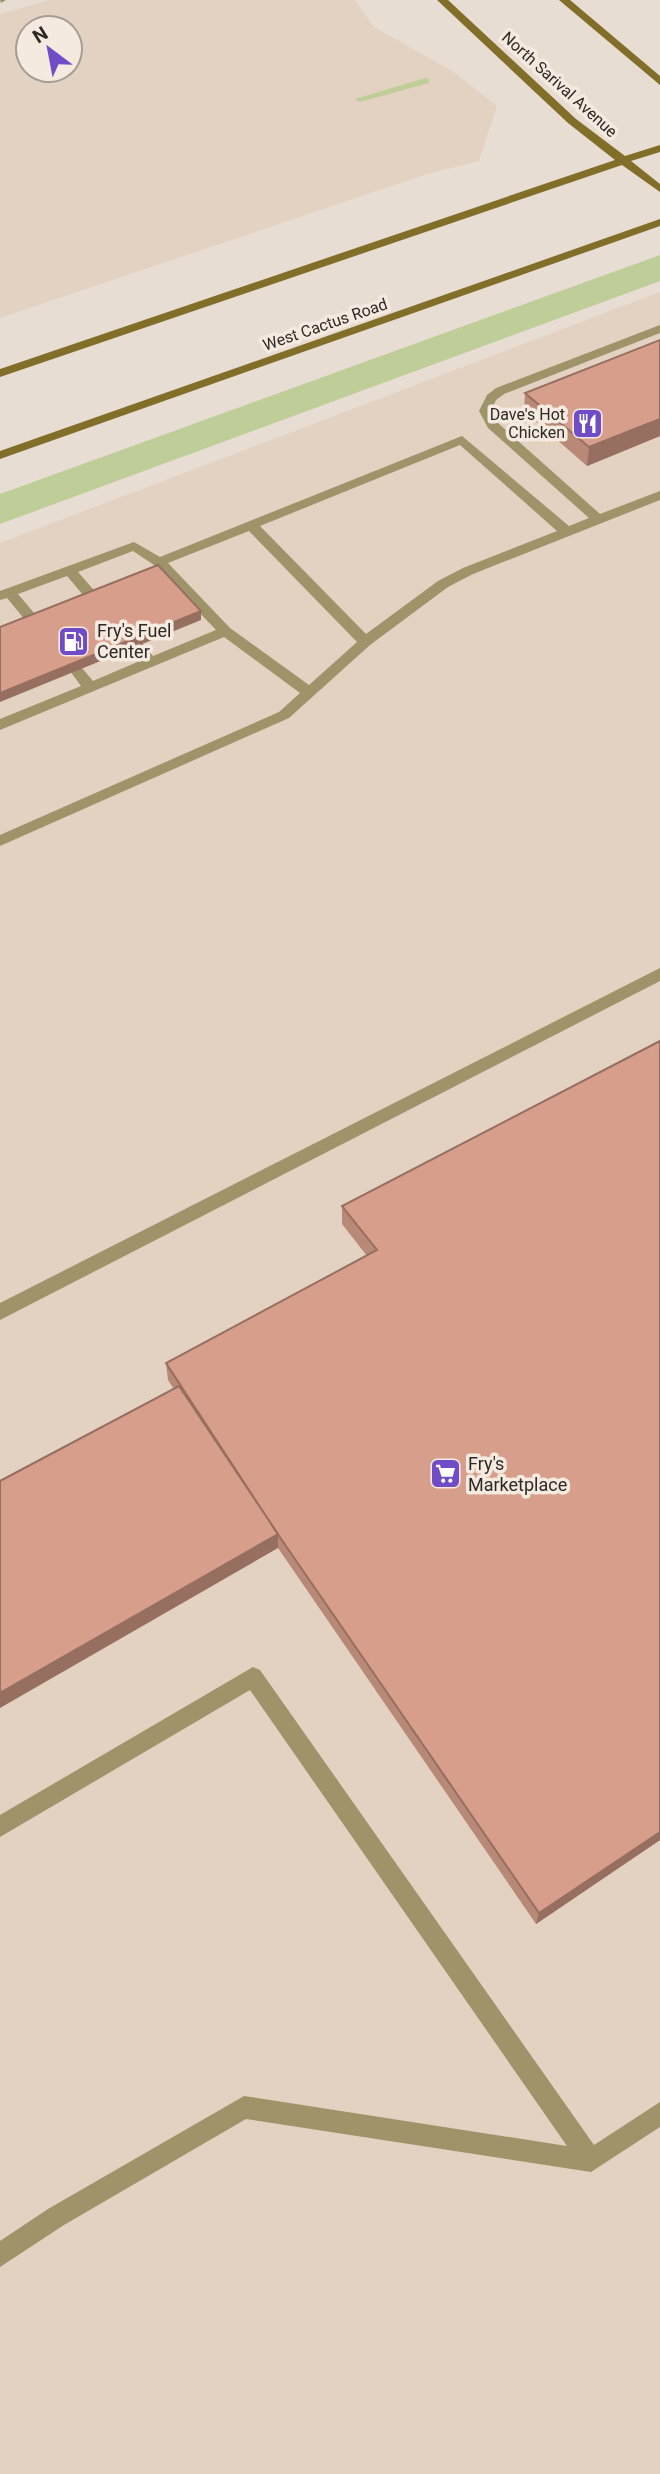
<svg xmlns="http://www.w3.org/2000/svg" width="660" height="2474" viewBox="0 0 660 2474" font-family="Roboto,sans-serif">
<rect width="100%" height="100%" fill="#e8ddd2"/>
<!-- built -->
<path fill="#e3d2c1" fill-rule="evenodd" d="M50,0H355L374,27L452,71L497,106L479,161L427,174L0,318V14ZM70,28V70H28V28Z
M660,292V2474H0V543Z"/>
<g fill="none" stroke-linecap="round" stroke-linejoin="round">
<!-- stream -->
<path fill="#bfce99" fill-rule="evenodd" d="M425,78L429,79V83L360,102L355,99Z"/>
<!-- canal -->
<path fill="#bfce99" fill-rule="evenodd" d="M660,255V281L0,524V494Z"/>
<!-- lane -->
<path fill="#9f9369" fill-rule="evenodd" d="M0,0H6L1,3Z
M660,325V333L504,394L496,400L491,411L498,423L600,514L660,491V500L473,574L448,587L370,645L289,718L0,846V835L279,712L300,693L224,637L0,730V719L81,686L70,671L72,668H82L93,681L142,660L130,646L132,643H142L153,656L216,630L154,565L133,551L78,572L99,596V602H89L67,576L18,594L40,620V626H30L7,598L0,600V591L134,542L160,557L462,436L569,526L589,518L488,428L479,411L487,395L496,388ZM460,445L557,531L463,568L438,581L366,634L260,526ZM249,531L357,642L309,685L230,628L168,563Z
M660,968V981L0,1320V1303Z
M253,1667L260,1670L594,2145L660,2102V2127L591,2172L246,2119L64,2225L0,2267V2241L48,2209L244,2096L567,2146L250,1690L0,1837V1815Z"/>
<!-- secondary -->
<path fill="#806e29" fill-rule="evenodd" d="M437,0H448L576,119L625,156L660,145V152L631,161L660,184V192L622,165L0,377V369L615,160L568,123Z
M559,0H570L660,76V85Z
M660,219V226L0,459V451Z"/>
</g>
<!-- wall -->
<path fill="#b98978" d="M660,340V436L587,466L524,411L525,393Z
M660,1041V1840L536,1924L278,1548L168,1380L166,1363L367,1256L342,1224V1206Z"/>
<!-- shaded-wall -->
<path fill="#966f61" d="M660,419V436L587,466L589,447Z
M201,611V620L0,702V693Z
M278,1534V1548L0,1708V1693Z
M660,1832V1840L536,1924L539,1913Z"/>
<!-- building -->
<path fill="#d79f8b" stroke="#966f61" stroke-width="2" d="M660,340V419L589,447L525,393Z
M158,565L201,611L0,693V627Z
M660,1041V1832L539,1913L277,1533L166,1363L377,1250L342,1206Z
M179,1386L278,1534L0,1693V1481Z"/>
<!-- icons -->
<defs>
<symbol id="restaurant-square" viewBox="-11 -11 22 22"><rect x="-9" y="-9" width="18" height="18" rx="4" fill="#704dc6" stroke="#f5eadf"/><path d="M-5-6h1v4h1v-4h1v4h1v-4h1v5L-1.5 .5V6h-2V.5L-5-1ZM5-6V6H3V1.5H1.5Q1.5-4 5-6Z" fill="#fff"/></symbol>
<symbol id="fuel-square" viewBox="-11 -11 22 22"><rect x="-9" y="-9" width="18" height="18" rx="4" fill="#704dc6" stroke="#f5eadf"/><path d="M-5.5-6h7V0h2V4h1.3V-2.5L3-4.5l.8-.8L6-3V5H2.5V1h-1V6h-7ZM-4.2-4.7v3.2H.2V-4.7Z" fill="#fff"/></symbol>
<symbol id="supermarket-square" viewBox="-11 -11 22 22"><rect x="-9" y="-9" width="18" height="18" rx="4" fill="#704dc6" stroke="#f5eadf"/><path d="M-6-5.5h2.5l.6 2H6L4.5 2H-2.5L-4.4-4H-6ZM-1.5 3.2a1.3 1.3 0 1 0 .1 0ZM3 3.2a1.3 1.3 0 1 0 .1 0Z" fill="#fff"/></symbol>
</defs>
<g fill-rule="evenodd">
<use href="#restaurant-square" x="570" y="406" width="35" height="35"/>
<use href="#fuel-square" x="56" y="624" width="35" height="35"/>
<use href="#supermarket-square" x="428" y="1456" width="35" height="35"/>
</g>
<g text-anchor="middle" stroke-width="7" stroke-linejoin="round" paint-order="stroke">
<!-- far-street labels -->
<g font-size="16" fill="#2d2925" stroke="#f5eadf">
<text transform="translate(560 84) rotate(42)" y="6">North Sarival Avenue</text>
<text transform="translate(325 324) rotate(-19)" y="6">West Cactus Road</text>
</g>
<!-- far-poi labels -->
<g font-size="16" fill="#2d2925" stroke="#f5eadf" text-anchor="end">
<text x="565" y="420">Dave's Hot<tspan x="565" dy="18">Chicken</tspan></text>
</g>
<!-- poi labels -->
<g font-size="18" fill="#2d2925" stroke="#f5eadf" text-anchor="start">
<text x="97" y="637">Fry's Fuel<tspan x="97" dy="21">Center</tspan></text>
<text x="468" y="1470">Fry's<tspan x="468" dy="21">Marketplace</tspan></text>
</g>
</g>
<!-- north arrow -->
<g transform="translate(49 49) rotate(328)"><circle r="33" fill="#f5eadf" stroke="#a59d95" stroke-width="2"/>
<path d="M0-5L12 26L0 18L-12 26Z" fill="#704dc6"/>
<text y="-10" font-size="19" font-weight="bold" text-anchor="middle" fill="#2d2925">N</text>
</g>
</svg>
